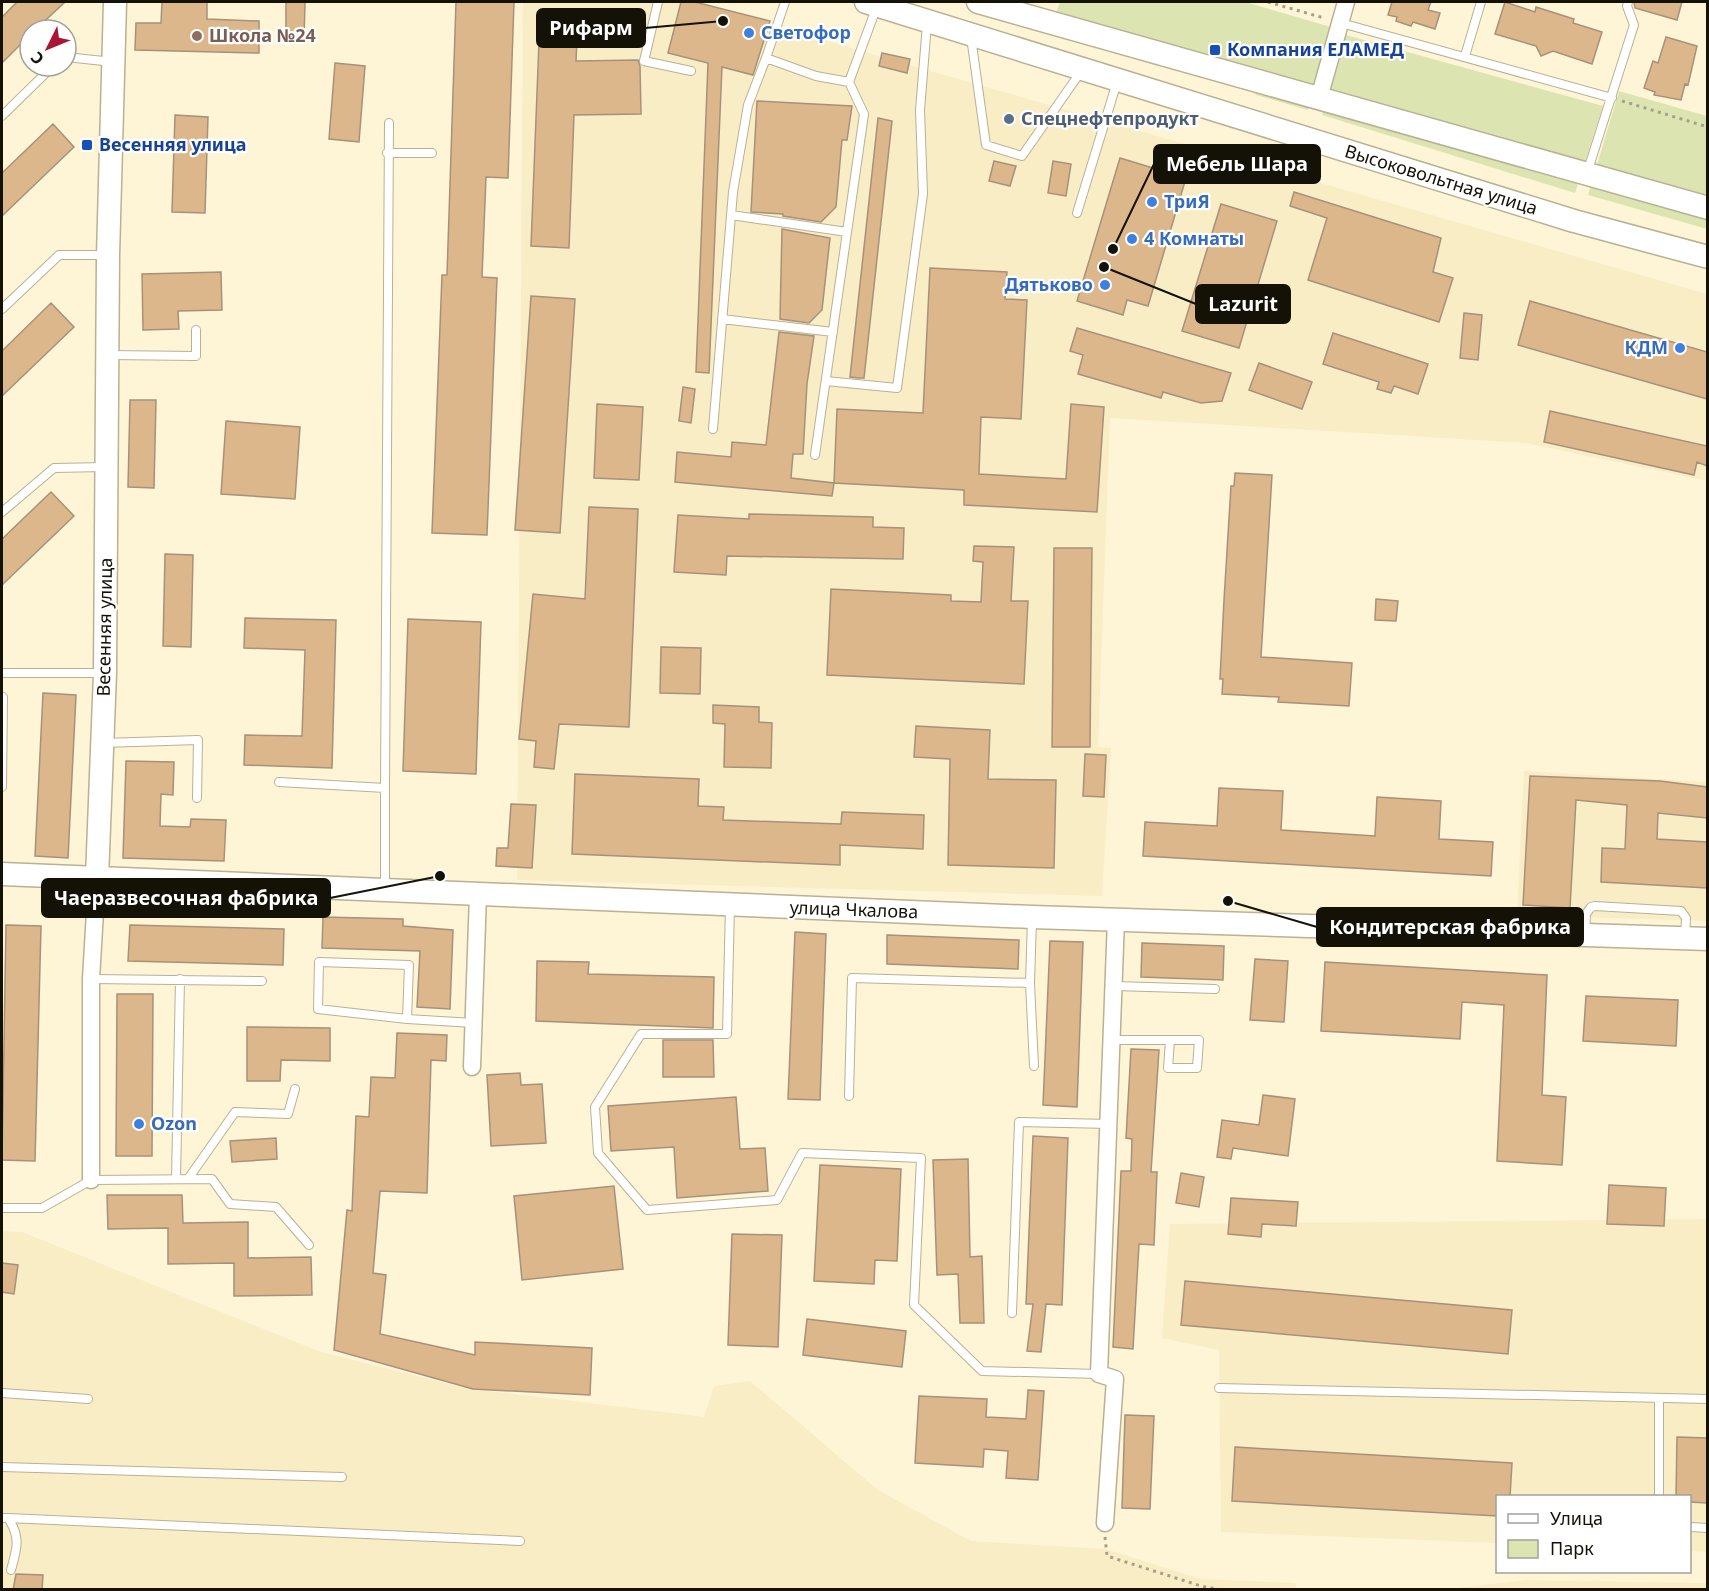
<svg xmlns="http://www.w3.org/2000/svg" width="1709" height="1591" viewBox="0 0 1709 1591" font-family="'Noto Sans',sans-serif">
<rect width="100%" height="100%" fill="#fef5d6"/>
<!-- built -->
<path fill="#f9edc6" d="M523,2H691L1707,294V481L1526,443L1110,418L1098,747L1111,748L1102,896L517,880Z
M1524,771L1707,782V921L1517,915Z
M1707,1219V1552L1690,1551V1496H1498L1497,1543L1221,1532L1219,1350L1162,1338L1170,1224Z
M2,1231L22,1232L321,1352L465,1388L704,1417L714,1386L750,1381L878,1490L971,1541L1105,1549L1201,1579L1295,1583L1297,1589L2,1590Z
M1527,1580L1707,1583V1589H1447Z"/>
<!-- green -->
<path fill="#dce5b2" d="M1060,2H1245L1331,27L1308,110L1256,95L1244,84L1195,70L1154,65L1050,31Z
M1346,35L1603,106L1575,193L1322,115Z
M1619,91L1707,116V229L1588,195Z"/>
<!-- building -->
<path fill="#ddb78c" stroke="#a7917a" stroke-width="1.5" d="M17,2H65L35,30H30V35L2,63V17Z
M162,2H207V19L259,21V53L135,50L136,23H161Z
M286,2H305L304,40H286Z
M456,2H514L508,178L486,177L482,277L497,278L487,535L432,533L442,275H447Z
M681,2H695L770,21L753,75L722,67L709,373L696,372L708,63L668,53Z
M1392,2H1431L1428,10L1440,13L1435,29L1413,22L1411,26L1396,21L1397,17L1388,15Z
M1505,2L1535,12L1536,7L1574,19L1573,23L1602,32L1592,64L1553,51L1541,56L1536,46L1495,34Z
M1634,2H1682L1677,20L1635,8Z
M540,16L578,18L576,61L638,60L640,66L641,114L574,115L569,248L531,246Z
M1666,37L1697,46L1688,85L1685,84L1681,100L1654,95L1655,92L1644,88L1653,61L1658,63Z
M882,53L910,59L907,73L879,66Z
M335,63L365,66L359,142L329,139Z
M757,101L852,106L847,140H842L836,207L821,222L783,216V214L751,212Z
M175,115L208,117L205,213L172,212Z
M878,118L892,121L864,378H859L850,377Z
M53,124L74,147L2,216V173Z
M1120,158L1186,178L1148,306L1127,300L1123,315L1077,301Z
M994,161L1016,166L1010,186L989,181Z
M1053,161L1071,164L1066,196L1048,193Z
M1294,192L1441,238L1433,272L1453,278L1439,322L1308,280L1327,218L1290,206Z
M1221,204L1277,221L1239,348L1182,331Z
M782,229L830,238L822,310L809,323L780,319Z
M930,268L1007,272L1005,299L1027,300L1021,419L981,417L979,474L1066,479L1071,404L1104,407L1097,512L964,505V490L834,483L837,409L923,413Z
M221,272L222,310L178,311L179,329L143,330L142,274Z
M531,296L575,299L560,533L515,530Z
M1530,301L1707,352V399L1518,345Z
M51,303L74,327L2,396V351Z
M1464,313L1482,315L1478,360L1460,358Z
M1077,328L1231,373L1222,401L1201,403L1163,392L1161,398L1078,374L1083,355L1070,351Z
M779,332L814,336L807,384L803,454H793L791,478L834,483L832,496L675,482L677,452L731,457L732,442L766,445Z
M1333,333L1428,364L1418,394L1394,386L1391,393L1377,389L1379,382L1323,364Z
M1259,363L1312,382L1302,409L1249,390Z
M683,387L695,389L691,423L679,421Z
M130,400H156L154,488L128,487Z
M597,404L643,407L639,480L594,478Z
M1550,411L1707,446V466L1697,462L1694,475L1544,442Z
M226,421L300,427L295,499L221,494Z
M1235,473L1272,475L1261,657L1352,663L1349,706L1278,702L1279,697L1222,694L1223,679H1220L1224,600L1231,486H1234Z
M51,492L74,516L2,585V539Z
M589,507L638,509L629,727L559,724L554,769L534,767L536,741L519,739L533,594L585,599Z
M749,514L873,517V527L904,528L903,559L727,556L726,575L674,572L678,515L749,519Z
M974,546L1014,547L1011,601H1028L1024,684L827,675L831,589L951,595V601L981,602L983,562L973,561Z
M1054,548H1092L1090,747H1052Z
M165,554L193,555L191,647L163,646Z
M1376,599L1398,601L1396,621L1375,620Z
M245,618L336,620L332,768L244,765L245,735L302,736L305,650L244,648Z
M408,619L481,622L476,774L403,771Z
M661,647L701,648L700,694L660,693Z
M43,693L76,695L68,858L35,856Z
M713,705L759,707V722L772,723L771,768L724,767L725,724L713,723Z
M916,726L990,730L988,779L1056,780L1054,868L948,865L950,759L914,757Z
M1085,754L1106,755L1104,797L1083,796Z
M126,761L174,762L173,795L161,794L160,826L190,827L191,819L226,820L224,861L123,858Z
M575,774L699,779L698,806L724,807L723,820L841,824L842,812L924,815L923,849L840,845V865L572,854Z
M1530,776L1660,781L1707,787V818L1658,813L1657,839L1707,842V888L1601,882L1602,848L1625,849L1627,805L1576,800L1570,908L1523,905Z
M1219,788L1283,791L1281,830L1375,836L1377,797L1441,801L1439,839L1493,842L1491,876L1143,856L1145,822L1217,826Z
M511,804L536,805L532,868L496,866L497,848H508Z
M323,917L403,919V926L453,930L450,1009L417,1007L420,951L322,948Z
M6,925L41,926L35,1161L2,1160Z
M130,925L284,929L283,965L128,961Z
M795,932L826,934L820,1100L788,1099Z
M887,935L1019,940L1018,969L887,964Z
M1050,941L1083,942L1077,1107L1043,1105Z
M1142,943L1224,946L1223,980L1141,977Z
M1255,959L1288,961L1284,1022L1250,1020Z
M537,961L589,962L588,974L714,977L713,1028L536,1021Z
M1325,962L1547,975L1542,1095L1566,1097L1562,1165L1497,1161L1504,1005L1462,1002L1460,1039L1321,1031Z
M117,994H153L152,1156H116Z
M1586,996L1678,1000L1676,1046L1583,1041Z
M247,1027L330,1028V1061L281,1060L280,1081H247Z
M397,1033L447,1035L446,1061L431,1060L427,1193L380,1191L373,1273L386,1275L380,1334L475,1355V1342L592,1348L590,1395L473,1389L334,1350L347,1210L352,1211L356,1116L369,1117L371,1077L395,1078Z
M663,1040H713L714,1077H663Z
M1131,1049L1159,1050L1151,1172H1157L1154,1245L1139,1244L1133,1349L1113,1347L1121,1171H1131L1132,1139L1126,1138Z
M520,1073L521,1085L542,1084L546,1143L491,1146L487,1075Z
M1263,1095L1295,1099L1288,1156L1233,1148L1231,1159L1217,1157L1222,1120L1259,1125Z
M736,1097L740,1149L765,1148L768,1191L677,1198L674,1147L611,1151L608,1106Z
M1033,1136L1068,1138L1062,1305L1046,1304L1041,1352L1027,1351L1033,1304H1026Z
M276,1138L277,1159L232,1162L230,1141Z
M968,1159L970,1257L982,1256L984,1323H960L958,1274L937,1275L933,1160Z
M820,1165L901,1169L897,1261L875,1260L874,1284L814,1281Z
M1181,1173L1204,1177L1199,1207L1176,1203Z
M1609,1185L1666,1188L1664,1226L1607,1224Z
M614,1186L623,1269L522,1280L514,1196Z
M107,1195H182L183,1223L248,1222V1258L311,1257L312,1295L234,1296V1263L168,1264V1228L108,1229Z
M1231,1198L1298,1202L1296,1226L1262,1224L1261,1237L1228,1234Z
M732,1234L782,1235L778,1347L728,1345Z
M2,1263L18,1265L14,1294L2,1292Z
M1185,1281L1512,1310L1508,1354L1181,1325Z
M807,1319L906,1331L902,1367L803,1355Z
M1028,1390L1044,1391L1038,1480L1006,1478L1008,1451L984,1449L983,1467L915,1463L919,1396L987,1399L986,1417L1026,1419Z
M1125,1415L1154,1416L1150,1509L1122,1508Z
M1677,1437L1707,1438V1503L1689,1502V1497H1676Z
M1235,1447L1512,1463L1510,1497H1497V1516L1232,1501Z
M16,1574L43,1575L42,1590H13Z"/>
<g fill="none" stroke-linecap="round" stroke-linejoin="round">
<defs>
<path id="lane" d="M658,2L644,61L691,71
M785,2L766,58L816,76L849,82L877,6
M1341,23L1612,98
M971,37L986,145L1022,156L1082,70
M1465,56L1481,2
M66,57L113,62
M2,116L53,66
M387,153H432
M1587,173L1634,25L1627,6L1628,2
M1077,213L1117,82
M731,215L847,232
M2,309L59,255H105
M722,319L833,332
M108,355L196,356V330
M826,381L897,388L923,194L920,110L927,24
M713,429L733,192L748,105L766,58
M815,455L864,114L849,82
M2,512L54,468L105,467
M4,673H103
M103,743L198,740L197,798
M279,782L385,788V889
M2,787L3,697
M385,788L389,123
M730,905L727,1034H641L595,1107L598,1153L647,1210L777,1200L802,1153L921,1158L914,1305L982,1371L1099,1374
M1032,919L1030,983L1034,1066
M1585,935L1586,914L1591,907L1595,906L1681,911L1686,918L1685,938
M91,979L262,981
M1115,986L1215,989
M407,1019L318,1009L319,962L409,965L407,1019L474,1023
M1113,1040H1170L1168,1068H1197L1199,1040H1170
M849,1096L852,978L1030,983
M176,1179L180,979
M188,1179L235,1112L288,1114L295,1089
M2,1208H42L91,1180L212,1179L230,1204L276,1207L309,1245
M1012,1313L1019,1122L1110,1124
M1219,1388L1708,1399
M2,1393L88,1399
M1659,1399V1496
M2,1467L342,1477
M2,1518H8C21,1537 17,1549 11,1570
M8,1518L520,1541
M1690,1527L1708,1528"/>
<path id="street" d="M1319,98L1346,2
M472,1067L478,894
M91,1180V979L97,878
M1105,1523L1115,1379L1099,1374L1116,919"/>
<path id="secondary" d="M866,2L1574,221L1708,257
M978,2L1708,208
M2,874L1032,917L1708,939
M97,878L105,673L108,256L115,2"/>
</defs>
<!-- lane casing -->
<use href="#lane" stroke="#b9b193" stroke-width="10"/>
<!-- street casing -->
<use href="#street" stroke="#b9b193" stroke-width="19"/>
<!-- secondary casing -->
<use href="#secondary" stroke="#b9b193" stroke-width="25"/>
<!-- path -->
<path stroke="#a7a089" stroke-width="3" stroke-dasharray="3 4.5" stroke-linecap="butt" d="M1268,2L1324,18
M1622,101L1708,127
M1105,1537L1107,1556L1201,1586L1222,1590"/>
<!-- lane -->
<use href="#lane" stroke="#fff" stroke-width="8"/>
<!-- street -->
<use href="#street" stroke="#fff" stroke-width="16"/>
<!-- secondary -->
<use href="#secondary" stroke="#fff" stroke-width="22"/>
</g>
<!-- markers -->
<g fill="#3f7fe0" stroke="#fff" stroke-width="2">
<circle cx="749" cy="33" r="6"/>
<circle cx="1152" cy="202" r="6"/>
<circle cx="1132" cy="239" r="6"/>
<circle cx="1105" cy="285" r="6"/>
<circle cx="1680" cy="348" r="6"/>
<circle cx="139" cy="1124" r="6"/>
</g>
<circle fill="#8d6e63" stroke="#fff" stroke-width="2" cx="197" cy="36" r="6"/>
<g fill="#1a4fb4" stroke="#fff" stroke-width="2">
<rect x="1209" y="44" width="12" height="12" rx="3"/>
<rect x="81" y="139" width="12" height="12" rx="3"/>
</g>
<circle fill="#5c6f8a" stroke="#fff" stroke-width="2" cx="1009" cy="119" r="6"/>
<g text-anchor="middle" stroke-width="4.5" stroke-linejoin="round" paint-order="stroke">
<!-- shop labels -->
<g font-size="18" font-weight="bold" fill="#366cbe" stroke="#fff" text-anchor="start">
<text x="761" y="39">Светофор</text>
<text x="1164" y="208">ТриЯ</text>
<text x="1144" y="245">4 Комнаты</text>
<text x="1093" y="291" text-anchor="end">Дятьково</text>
<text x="1668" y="354" text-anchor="end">КДМ</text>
<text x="151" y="1130">Ozon</text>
</g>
<!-- education labels -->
<g font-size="18" font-weight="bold" fill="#785e54" stroke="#fff" text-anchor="start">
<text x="209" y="42">Школа №24</text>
</g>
<!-- transit labels -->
<g font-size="18" font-weight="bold" fill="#164399" stroke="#fff" text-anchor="start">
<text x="1227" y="56">Компания ЕЛАМЕД</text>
<text x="99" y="151">Весенняя улица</text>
</g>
<!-- service labels -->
<g font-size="18" font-weight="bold" fill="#4e5e75" stroke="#fff" text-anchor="start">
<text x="1021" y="125">Спецнефтепродукт</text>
</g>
<!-- street labels -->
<g font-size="18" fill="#141107" stroke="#fff">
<text transform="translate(1441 180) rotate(17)" y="6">Высоковольтная улица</text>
<text transform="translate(105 627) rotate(-89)" y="6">Весенняя улица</text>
<text transform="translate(854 910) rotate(2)" y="6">улица Чкалова</text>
</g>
</g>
<!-- callouts -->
<path fill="none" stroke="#141107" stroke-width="2" d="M723 21L645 28M1113 249L1154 164M1104 267L1196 304M440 876L330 898M1228 901L1317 927"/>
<g fill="#141107" stroke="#fff" stroke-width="2">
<circle cx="723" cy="21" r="6"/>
<circle cx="1113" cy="249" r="6"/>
<circle cx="1104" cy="267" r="6"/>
<circle cx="440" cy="876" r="6"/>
<circle cx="1228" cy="901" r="6"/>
</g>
<g fill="#141107" stroke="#141107" stroke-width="2">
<rect x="537" y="9" width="108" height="38" rx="6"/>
<rect x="1154" y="145" width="166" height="38" rx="6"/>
<rect x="1196" y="285" width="94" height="38" rx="6"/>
<rect x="42" y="879" width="288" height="38" rx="6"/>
<rect x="1317" y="908" width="266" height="38" rx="6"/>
</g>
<g font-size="20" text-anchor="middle" font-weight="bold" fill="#fff">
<text x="591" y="35">Рифарм</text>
<text x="1237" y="171">Мебель Шара</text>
<text x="1243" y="311">Lazurit</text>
<text x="186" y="905">Чаеразвесочная фабрика</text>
<text x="1450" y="934">Кондитерская фабрика</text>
</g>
<!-- border -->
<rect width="1709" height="1591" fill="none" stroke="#141107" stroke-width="6"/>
<!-- legend -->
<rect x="1496" y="1495" width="195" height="78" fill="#ffffff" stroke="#a1a09c" stroke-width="1.5"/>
<rect x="1508" y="1514" width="30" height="9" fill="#ffffff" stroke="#a1a09c" stroke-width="1.5"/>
<text x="1550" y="1525" font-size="18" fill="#141107">Улица</text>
<rect x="1508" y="1540" width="30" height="18" fill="#dce5b2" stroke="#a1a09c" stroke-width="1.5"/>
<text x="1550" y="1555" font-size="18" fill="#141107">Парк</text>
<!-- north arrow -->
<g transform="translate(48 48) rotate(227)"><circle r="28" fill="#ffffff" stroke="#a1a09c" stroke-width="1.5"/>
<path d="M0-4.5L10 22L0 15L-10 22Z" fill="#ab1535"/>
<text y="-9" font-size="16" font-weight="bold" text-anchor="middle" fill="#141107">С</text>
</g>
</svg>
